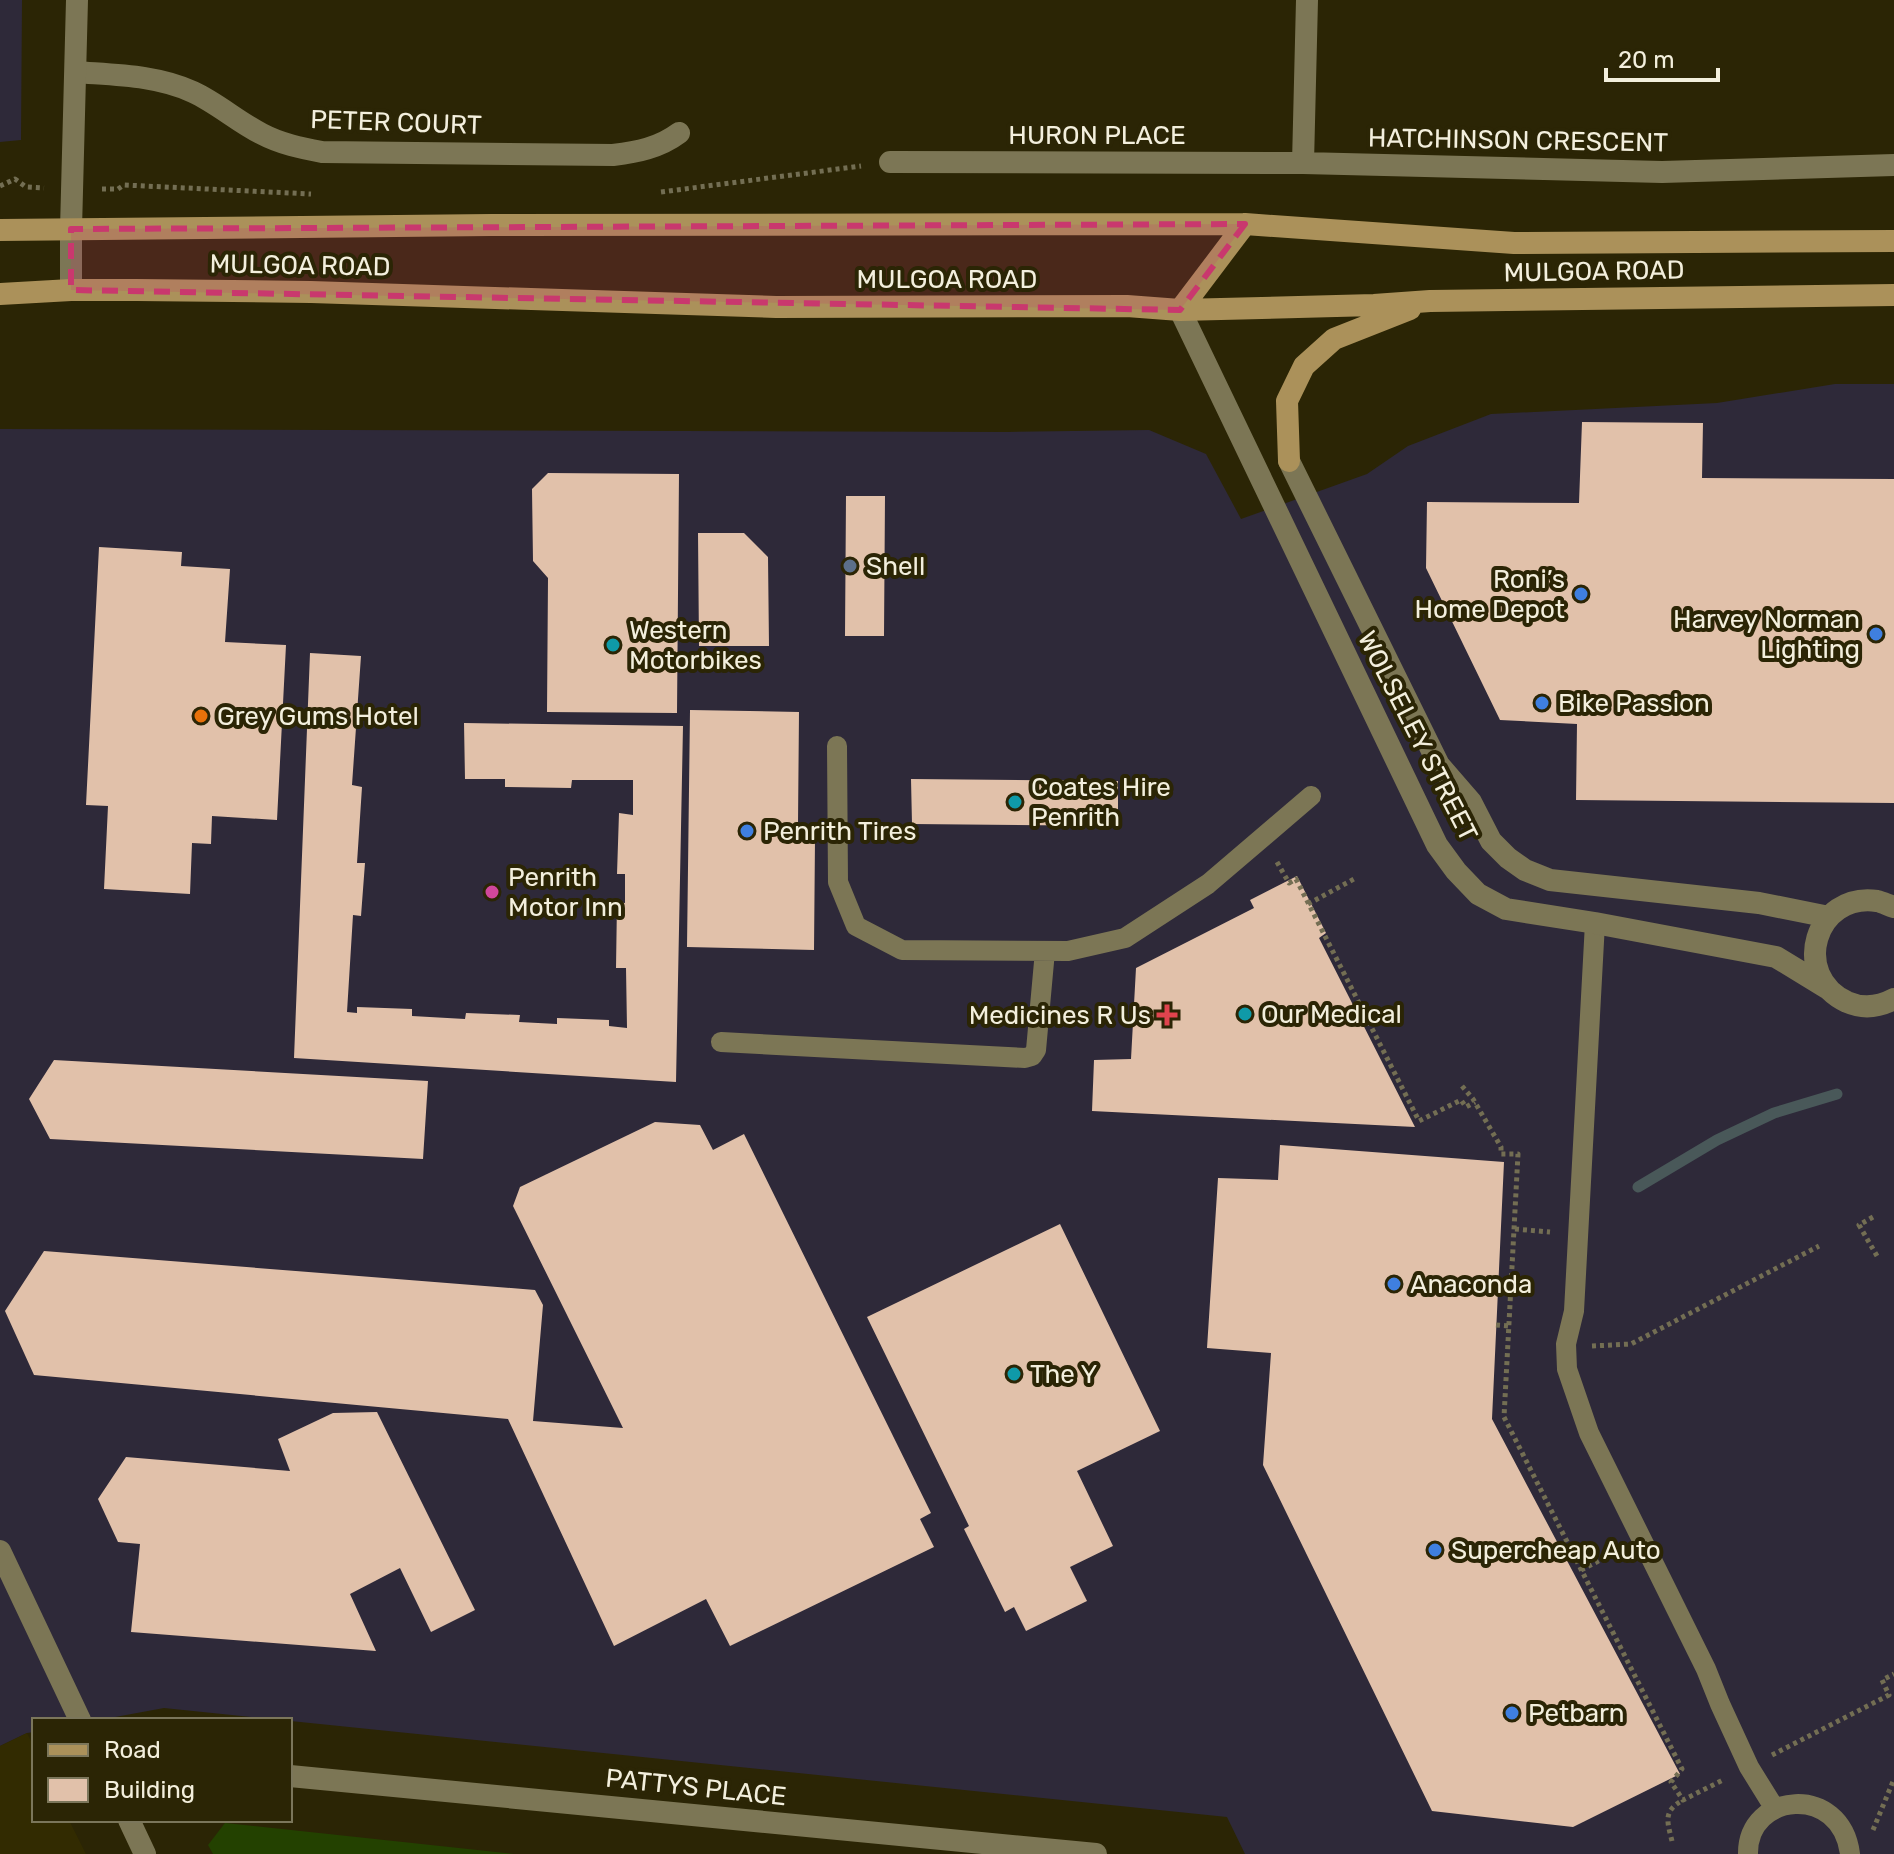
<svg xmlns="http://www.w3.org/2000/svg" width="1894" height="1854" viewBox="0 0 1894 1854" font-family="Rubik,sans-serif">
<rect width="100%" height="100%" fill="#2b2505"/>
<!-- commercial -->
<path fill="#2e2939" d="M0,0H22L21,140L0,142Z
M1835,384H1894V1854H1245L1227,1817L164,1708L99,1720H34V1732L27,1733L0,1746V429L1007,432L1149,430L1206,454L1241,519L1367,474L1408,446L1491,414L1717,403Z"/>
<!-- built -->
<path fill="#322b01" d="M27,1733L34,1747V1820H69L86,1854H0V1746Z"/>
<!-- green -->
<path fill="#234100" d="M225,1823L514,1854H213L208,1845Z"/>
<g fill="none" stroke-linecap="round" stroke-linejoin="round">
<!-- stream -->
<path stroke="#495859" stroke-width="11" d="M1638,1187L1717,1140L1774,1113L1837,1094"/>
</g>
<!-- building -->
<path fill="#e1c1aa" d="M1582,422L1703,423L1702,478L1894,479V803L1576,800L1577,724L1500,720L1426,568L1427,502L1579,503Z
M548,473L679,474L677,713L547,712L548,578L533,561L532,489Z
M846,496H885L884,636H845Z
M698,533H744L768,557L769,646H699Z
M99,547L182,552L181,566L230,569L225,642L286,645L277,820L212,816L211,844L192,843L190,894L104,889L108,806L86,805Z
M310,653L361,656L352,785L362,787L357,863H365L361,916L353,915L347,1012L357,1013V1007L412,1009V1016L465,1019L466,1013L520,1015L519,1022L557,1024V1018L609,1020V1026L627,1028L626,968H616L617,902L625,903V874H617L619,813L633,815V780H572L571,788L505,787V779H465L464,723L683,726L676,1082L294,1058Z
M690,710L799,712L798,823L815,839L814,950L687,947Z
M911,779L1118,781V826L912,824Z
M1297,876L1326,933L1319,938L1415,1127L1092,1111L1094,1060L1131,1059L1136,968L1254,908L1250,900Z
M54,1060L428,1081L423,1159L50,1139L29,1099Z
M655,1122L700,1125L713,1150L744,1134L931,1513L920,1519L934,1547L730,1646L706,1599L614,1646L508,1419L34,1375L5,1311L44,1251L535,1290L543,1305L533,1421L623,1428L513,1206L520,1187Z
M1280,1145L1504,1162L1492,1419L1680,1774L1573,1827L1432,1811L1263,1465L1271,1353L1207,1348L1218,1178L1278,1180Z
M1060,1224L1160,1431L1077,1471L1113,1546L1070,1567L1087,1601L1026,1631L1014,1607L1005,1612L964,1529L969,1526L867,1317Z
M377,1412L475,1610L431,1632L400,1568L350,1594L376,1651L131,1632L140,1544L118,1542L98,1499L126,1457L290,1471L278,1439L333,1413Z"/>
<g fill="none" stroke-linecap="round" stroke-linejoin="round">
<!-- path -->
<path stroke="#736e53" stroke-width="5" stroke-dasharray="4 4" stroke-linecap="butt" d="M0,186L15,179L26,187L44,188
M102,189H118L124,185L311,194
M661,192L861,166
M1277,862L1289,883L1296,879L1419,1121L1461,1100L1466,1107L1475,1102
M1308,904L1354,879
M1462,1086L1473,1099L1501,1147V1154H1518L1504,1417L1682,1769L1671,1782L1683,1800L1725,1779
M1873,1217L1859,1225L1877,1256
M1515,1229L1550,1232
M1496,1325L1509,1326
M1592,1346L1631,1344L1819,1246
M1581,1570L1618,1551
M1772,1755L1889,1695L1882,1680L1894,1674
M1873,1830L1894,1779
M1672,1841C1667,1821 1663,1811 1683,1800"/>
<!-- service -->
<path stroke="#7c7655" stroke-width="20" d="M837,746L838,882L856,926L902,950L1068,951L1125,938L1208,884L1311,796
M1595,923L1574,1311L1566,1344L1567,1369L1589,1433L1706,1669L1720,1704L1749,1767L1775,1809
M721,1042L1025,1058L1032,1056L1036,1050L1045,951
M1748,1854C1747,1792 1841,1783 1850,1854"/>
<!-- minor -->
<path stroke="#7c7655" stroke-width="22" d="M76,72C114,75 157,75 193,92C217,103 238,122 262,134C281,144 301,148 322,152L613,155C637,152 659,148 679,133
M890,162L1303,163L1662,172L1894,165
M1303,163L1307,0
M1180,310L1437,845L1456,871L1478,894L1506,909L1595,923L1776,957L1827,988
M1289,461L1439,765L1471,802L1491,841L1508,858L1525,870L1550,880L1759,903L1829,917
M1894,907C1888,905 1882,902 1877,901C1815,892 1790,975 1847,1002C1863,1009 1879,1007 1894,999
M0,1551L80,1720
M290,1776L1096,1854
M129,1820L145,1854"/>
<!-- tertiary -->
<path stroke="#7c7655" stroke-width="22" d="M71,290V229L77,0"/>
<!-- primary -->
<path stroke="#ab915a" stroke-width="22" d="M0,230L491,225L1245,224L1514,243L1894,241
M0,294L71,290H137L311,292L776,307L1127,306L1180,310L1374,305L1430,301L1894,295
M1180,310L1245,224
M1289,461L1287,401L1304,366L1334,339L1410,309"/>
</g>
<!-- marked area -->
<path fill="#c9386e" fill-opacity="0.2" stroke="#c9386e" stroke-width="6" stroke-dasharray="16 10" stroke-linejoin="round" d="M1245,224L1180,310L71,290V229Z"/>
<!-- markers -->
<circle fill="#5c6f8a" stroke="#2b2505" stroke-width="3" cx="850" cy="566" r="8"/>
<g fill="#3f7fe0" stroke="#2b2505" stroke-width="3">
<circle cx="1581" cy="594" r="8"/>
<circle cx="1876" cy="634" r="8"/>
<circle cx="1542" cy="703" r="8"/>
<circle cx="747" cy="831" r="8"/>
<circle cx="1394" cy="1284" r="8"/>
<circle cx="1435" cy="1550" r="8"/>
<circle cx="1512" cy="1713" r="8"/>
</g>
<g fill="#0f9aa8" stroke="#2b2505" stroke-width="3">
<circle cx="613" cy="645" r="8"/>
<circle cx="1015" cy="802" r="8"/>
<circle cx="1245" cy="1014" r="8"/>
<circle cx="1014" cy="1374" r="8"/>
</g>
<circle fill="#e8710a" stroke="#2b2505" stroke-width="3" cx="201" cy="716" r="8"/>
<circle fill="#d1479c" stroke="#2b2505" stroke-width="3" cx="492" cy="892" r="8"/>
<path fill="#e0444e" stroke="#2b2505" stroke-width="3" d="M1163 1003h8v8h8v8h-8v8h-8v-8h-8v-8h8z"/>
<g text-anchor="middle" stroke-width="8" stroke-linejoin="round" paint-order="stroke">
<!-- street labels -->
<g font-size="26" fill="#f3efdd" stroke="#2b2505">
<text transform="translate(396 122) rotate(2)" y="9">PETER COURT</text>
<text x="1097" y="144">HURON PLACE</text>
<text transform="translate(1518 140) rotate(1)" y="9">HATCHINSON CRESCENT</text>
<text transform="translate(300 265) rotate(1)" y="9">MULGOA ROAD</text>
<text transform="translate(1594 271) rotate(-1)" y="9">MULGOA ROAD</text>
<text x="947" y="288">MULGOA ROAD</text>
<text transform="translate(1418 736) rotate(63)" y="9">WOLSELEY STREET</text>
<text transform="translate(696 1787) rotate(6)" y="9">PATTYS PLACE</text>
</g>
<!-- poi labels -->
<g font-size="26" fill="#f3efdd" stroke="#2b2505" text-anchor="start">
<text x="866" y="575">Shell</text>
<text x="1565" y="588" text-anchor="end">Roni’s<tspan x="1565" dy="30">Home Depot</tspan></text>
<text x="1860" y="628" text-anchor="end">Harvey Norman<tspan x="1860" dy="30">Lighting</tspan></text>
<text x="629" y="639">Western<tspan x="629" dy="30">Motorbikes</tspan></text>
<text x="1558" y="712">Bike Passion</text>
<text x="217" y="725">Grey Gums Hotel</text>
<text x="1031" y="796">Coates Hire<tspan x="1031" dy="30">Penrith</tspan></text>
<text x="763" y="840">Penrith Tires</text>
<text x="508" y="886">Penrith<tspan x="508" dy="30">Motor Inn</tspan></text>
<text x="1261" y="1023">Our Medical</text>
<text x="1151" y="1024" text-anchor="end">Medicines R Us</text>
<text x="1410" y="1293">Anaconda</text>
<text x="1030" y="1383">The Y</text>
<text x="1451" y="1559">Supercheap Auto</text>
<text x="1528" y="1722">Petbarn</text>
</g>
</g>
<!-- legend -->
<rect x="32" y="1718" width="260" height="104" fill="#2b2505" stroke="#7b765b" stroke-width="2"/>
<rect x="48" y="1744" width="40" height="12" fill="#ab915a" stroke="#7b765b" stroke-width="2"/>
<text x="104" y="1758" font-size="24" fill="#f3efdd">Road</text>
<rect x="48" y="1778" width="40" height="24" fill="#e1c1aa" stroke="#7b765b" stroke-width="2"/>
<text x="104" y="1798" font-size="24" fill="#f3efdd">Building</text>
<!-- scale -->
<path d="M1606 68v12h112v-12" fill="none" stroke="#f3efdd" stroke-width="4"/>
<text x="1618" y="68" font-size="24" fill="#f3efdd" stroke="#2b2505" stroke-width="6" paint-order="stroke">20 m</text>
</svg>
